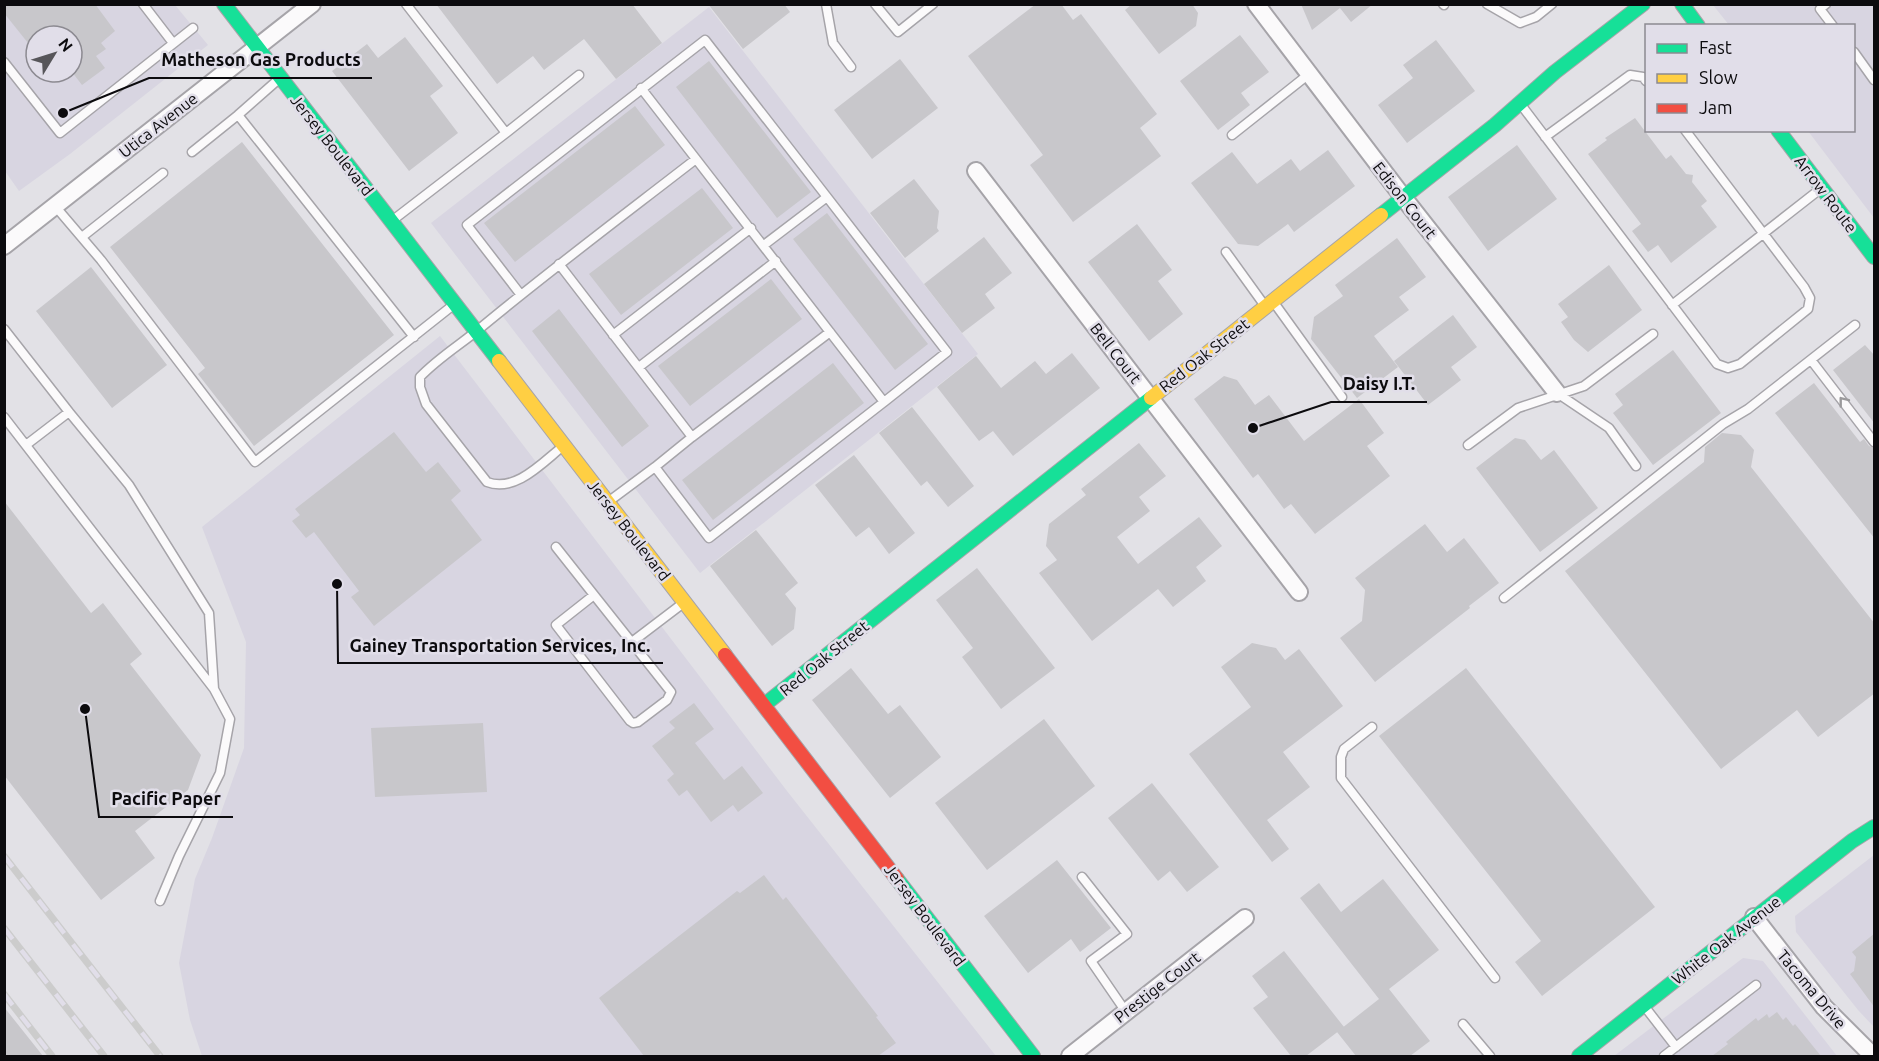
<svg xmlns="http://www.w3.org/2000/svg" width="1879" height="1061" viewBox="0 0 1879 1061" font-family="Ubuntu,sans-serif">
<rect width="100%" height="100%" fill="#e2e1e6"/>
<!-- built -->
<path fill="#d8d5e1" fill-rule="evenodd" d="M5,5H175L208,45L70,154L19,191L5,171ZM36,36H72V72H36Z
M1713,5H1874V218L1808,131L1854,130V26L1729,25Z
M709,7L978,354L700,573L431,223Z
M440,336L787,791L996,1056H202L190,1020L179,963L195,879L212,838L244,748L246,642L202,527Z
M1874,855V1027L1858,1010L1796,932L1795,916Z
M1743,958L1763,961L1837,1056H1614Z"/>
<!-- building -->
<path fill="#c8c7cb" d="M4,4H95L115,31L101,43L106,49L96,56L105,68L82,85L72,72V36H36V53L4,13Z
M436,4H632L662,43L616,79L584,39L544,70L533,56L497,84Z
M708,4H784L790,12L743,49Z
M1036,4H1061L1073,20L1081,14L1157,114L1140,128L1161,156L1073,222L1030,165L1043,155L968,56Z
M1132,4H1192L1198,13L1196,26L1159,54L1125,10Z
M1301,4H1373L1351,22L1340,8L1312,30Z
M1240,35L1269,72L1241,93L1250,105L1218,130L1180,81Z
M405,37L443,86L430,96L458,133L409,171L332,71L367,44L378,58Z
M1436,40L1475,91L1407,143L1378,105L1413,78L1403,65Z
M900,59L938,108L872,159L834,110Z
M709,61L811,192L777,218L676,87Z
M635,106L665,145L515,262L484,223Z
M1635,118L1666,159L1671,155L1686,174L1693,175L1692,182L1707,201L1701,206L1717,227L1671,263L1658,245L1648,252L1632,231L1641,224L1588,154L1607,140L1605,138Z
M242,142L394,335L254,446L198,374L205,368L110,247Z
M1517,145L1557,199L1488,251L1448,197Z
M1328,150L1355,186L1294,232L1288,224L1258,246L1238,244L1191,183L1232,152L1257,184L1291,159L1300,171Z
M914,179L939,211L937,228L939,231L905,258L870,213Z
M702,188L733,228L621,315L589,274Z
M827,213L928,344L895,370L793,239Z
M1137,224L1172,270L1158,281L1183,314L1149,341L1088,262Z
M984,237L1012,273L985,294L995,308L962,333L924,284Z
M1397,238L1426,277L1399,297L1409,310L1374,336L1398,367L1357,398L1311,339L1314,317L1343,296L1335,285Z
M1609,265L1642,310L1588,352L1574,340L1561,322L1568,317L1558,304Z
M91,267L167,365L112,408L36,311Z
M771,279L802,319L690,406L658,366Z
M559,309L649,426L622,447L532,331Z
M1453,315L1477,347L1451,367L1461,380L1428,405L1394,361Z
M1865,345L1875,356V424L1833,370Z
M1673,350L1721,413L1653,465L1613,413L1623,405L1615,394Z
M1072,353L1100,388L1013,456L993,431L979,441L937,387L976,356L1001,388L1035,361L1046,374Z
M833,363L864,403L713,520L682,480Z
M1224,376L1237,380L1255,405L1269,395L1304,441L1359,399L1384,433L1367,446L1390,476L1315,534L1291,504L1284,509L1258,474L1253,478L1194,399Z
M1814,383L1860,442L1864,439L1869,446L1875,448V539L1775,413Z
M912,407L974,486L948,507L927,481L921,486L879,433Z
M394,432L426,472L438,462L461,491L451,500L482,540L374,626L351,597L359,591L314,532L306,538L292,521L300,515L295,509Z
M1722,433L1741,435L1754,450L1751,467L1875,624V693L1818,737L1797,710L1721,769L1565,571L1704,462L1705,447Z
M1515,438L1525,440L1541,460L1554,450L1598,508L1540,552L1476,468Z
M1139,443L1166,476L1139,497L1150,511L1117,537L1138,564L1199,517L1222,546L1196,567L1206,581L1173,607L1158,589L1092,641L1039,573L1057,560L1046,546L1049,524L1086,495L1081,489Z
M854,455L915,533L889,554L869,527L856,537L815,485Z
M4,501L91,613L103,603L142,654L130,664L201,755L188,790L135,831L155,858L101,900L4,775Z
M1425,524L1447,552L1464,538L1499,583L1469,606L1470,608L1375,682L1340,638L1362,621L1365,590L1355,578Z
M756,530L798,583L785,594L796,608L794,629L772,646L710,566Z
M977,568L1055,668L1001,709L962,657L973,648L936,600Z
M1252,643L1276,648L1285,660L1299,649L1343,706L1283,752L1310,787L1267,820L1289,849L1272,862L1189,754L1251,707L1221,667Z
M851,668L888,714L900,705L941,757L890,798L812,700Z
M1466,668L1655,907L1542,996L1515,962L1541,941L1379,736Z
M694,703L714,729L695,743L724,780L742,766L763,793L738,812L733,805L711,822L687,790L679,796L667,780L674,774L652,746L675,728L669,722Z
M1044,719L1095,786L987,870L935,803Z
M483,723L487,792L375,797L371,728Z
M1152,783L1219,867L1187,892L1170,871L1158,881L1108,818Z
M1057,860L1111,928L1080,952L1071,939L1028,973L984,916Z
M764,875L783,900L786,897L878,1016L876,1017L896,1043L878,1056H644L599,998L737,891L740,893Z
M1383,879L1439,950L1389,989L1430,1041L1410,1056H1356L1337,1032L1379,999L1300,898L1319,883L1341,912Z
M1875,933V1008L1850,974L1854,971L1856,957L1852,952Z
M1284,951L1344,1027L1306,1056H1291L1253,1008L1268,997L1252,976Z
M4,1007L43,1056H4Z
M1777,1012L1783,1020L1786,1017L1793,1026L1795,1024L1821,1056H1712L1728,1044L1726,1042L1756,1018L1758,1021L1767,1014L1769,1018Z"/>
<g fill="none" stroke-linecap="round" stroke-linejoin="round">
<defs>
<path id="lane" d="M143,4L173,43
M826,4L833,43L851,67
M875,4L898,32L933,4
M1443,4L1444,5
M1487,4L1520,23L1536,17L1552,4
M1826,4L1820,9L1833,26
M1854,52L1874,80
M4,62L60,133L193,28
M280,78L238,115L414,337
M641,88L696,159
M1522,106L1717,364L1728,368L1740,364L1808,309L1810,298L1804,287L1685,130
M506,133L579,75
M1232,135L1309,74
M1545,137L1630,75L1643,77L1646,81
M192,152L238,115
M827,197L947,352L884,402
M55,206L101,260L255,462L452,306
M393,220L506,133L406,4
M82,237L163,173
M1226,252L1265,306
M559,264L692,437L655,467
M521,295L467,225L705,40L827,197L764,245
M1275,304L1342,397
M1672,305L1819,190
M4,329L69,412L129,485L209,613L214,689L4,417
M613,335L751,228
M1811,360L1874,442
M639,367L776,261
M1557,393L1609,428L1636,466
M692,437L830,332
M26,445L69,412
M1468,445L1518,408L1584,386L1653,334
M562,447C542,463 515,493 487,482L426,404L420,387V377C439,357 463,343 484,325C553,268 625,214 696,159L884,402L709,538L655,467L608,502
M556,547L594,595
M594,595L671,692L667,700L638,722L633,723L630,721L556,625Z
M1504,598L1723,424L1748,409L1855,325
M632,642L682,604
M1372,727L1344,749L1341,757V778L1495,978
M1082,877L1127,934L1091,961L1126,1012
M160,901L179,856L220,773L230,719L214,689
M1645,1007L1676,1047
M1463,1024L1490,1056
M1664,1056L1756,985"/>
<path id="street" d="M1256,4L1403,197L1557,393
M976,171L1299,592
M4,246L312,4
M1754,917L1824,1007L1873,1056
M1070,1056L1245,918"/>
<path id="fast" d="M224,4L499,361
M1682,4L1698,26
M1778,130L1874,257
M1381,215L1495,125L1555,72L1643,4
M764,705L1151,398
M897,879L1033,1056
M1579,1056L1852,841L1874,827"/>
<path id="slow" d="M499,361L725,655
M1151,398L1381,215"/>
<path id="jam" d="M725,655L897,879"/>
</defs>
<!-- lane casing -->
<use href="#lane" stroke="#a6a4a9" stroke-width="11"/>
<!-- street casing -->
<use href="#street" stroke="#a6a4a9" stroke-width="20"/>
<!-- fast casing -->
<use href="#fast" stroke="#a6a4a9" stroke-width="16"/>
<!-- slow casing -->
<use href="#slow" stroke="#a6a4a9" stroke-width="16"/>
<!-- jam casing -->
<use href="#jam" stroke="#a6a4a9" stroke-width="16"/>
<!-- lane -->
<use href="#lane" stroke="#fbfafb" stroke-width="8"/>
<!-- street -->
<use href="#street" stroke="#fbfafb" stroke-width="16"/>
<!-- fast -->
<use href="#fast" stroke="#16e098" stroke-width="14"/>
<!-- slow -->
<use href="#slow" stroke="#ffcf43" stroke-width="14"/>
<!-- jam -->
<use href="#jam" stroke="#f24e42" stroke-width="14"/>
<defs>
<path id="rail" d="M4,856L160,1056
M4,928L104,1056
M4,994L52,1056"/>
</defs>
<!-- rail casing -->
<use href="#rail" stroke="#ccc" stroke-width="7"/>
<!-- rail -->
<use href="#rail" stroke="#e1dee9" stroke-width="4.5" stroke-dasharray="14" stroke-linecap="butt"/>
</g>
<!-- one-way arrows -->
<defs><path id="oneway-chevron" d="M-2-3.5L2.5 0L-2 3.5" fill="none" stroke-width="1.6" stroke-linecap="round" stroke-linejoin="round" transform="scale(1.5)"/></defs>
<use stroke="#9b9a9c" href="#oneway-chevron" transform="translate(1843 401) rotate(-128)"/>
<g text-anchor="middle" stroke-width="5" stroke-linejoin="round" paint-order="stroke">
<!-- street labels -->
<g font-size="16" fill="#0c0b0e" stroke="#e1dee9">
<text transform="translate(158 125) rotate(-38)" y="6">Utica Avenue</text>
<text transform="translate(332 145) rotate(52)" y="6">Jersey Boulevard</text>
<text transform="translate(1826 194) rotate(53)" y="6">Arrow Route</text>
<text transform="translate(1405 200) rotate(52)" y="6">Edison Court</text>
<text transform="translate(1116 353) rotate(52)" y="6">Bell Court</text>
<text transform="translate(1204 355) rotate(-38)" y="6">Red Oak Street</text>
<text transform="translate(629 530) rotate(52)" y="6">Jersey Boulevard</text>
<text transform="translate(824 658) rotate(-39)" y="6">Red Oak Street</text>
<text transform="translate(925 915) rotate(53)" y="6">Jersey Boulevard</text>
<text transform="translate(1726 940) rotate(-38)" y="6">White Oak Avenue</text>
<text transform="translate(1157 987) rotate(-38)" y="6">Prestige Court</text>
<text transform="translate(1812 989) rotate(50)" y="6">Tacoma Drive</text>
</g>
</g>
<!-- callouts -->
<path fill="none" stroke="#0c0b0e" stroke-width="2" d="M63 113L149 78H372M1253 428L1331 402H1427M337 584L338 663H663M85 709L99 817H233"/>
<g fill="#0c0b0e" stroke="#e1dee9" stroke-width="2">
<circle cx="63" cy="113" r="6"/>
<circle cx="1253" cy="428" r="6"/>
<circle cx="337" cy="584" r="6"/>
<circle cx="85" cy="709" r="6"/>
</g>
<g font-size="18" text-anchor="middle" font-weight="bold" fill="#0c0b0e" stroke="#e1dee9" stroke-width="5" stroke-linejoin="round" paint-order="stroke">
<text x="261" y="66">Matheson Gas Products</text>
<text x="1379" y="390">Daisy I.T.</text>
<text x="500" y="652">Gainey Transportation Services, Inc.</text>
<text x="166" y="805">Pacific Paper</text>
</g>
<!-- border -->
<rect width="1879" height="1061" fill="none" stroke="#0c0b0e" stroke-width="12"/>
<!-- legend -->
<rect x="1645" y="24" width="210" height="108" fill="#e1dee9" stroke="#8c8a91" stroke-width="1.5"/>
<rect x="1657" y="44" width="30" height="9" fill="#16e098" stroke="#8c8a91" stroke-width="1.5"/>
<text x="1699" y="54" font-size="18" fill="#0c0b0e">Fast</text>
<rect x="1657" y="74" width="30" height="9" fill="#ffcf43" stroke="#8c8a91" stroke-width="1.5"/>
<text x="1699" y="84" font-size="18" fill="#0c0b0e">Slow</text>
<rect x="1657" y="104" width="30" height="9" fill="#f24e42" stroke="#8c8a91" stroke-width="1.5"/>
<text x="1699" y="114" font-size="18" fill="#0c0b0e">Jam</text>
<!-- north arrow -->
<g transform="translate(54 54) rotate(52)"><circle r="28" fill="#e1dee9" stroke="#8c8a91" stroke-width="1.5"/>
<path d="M0-4.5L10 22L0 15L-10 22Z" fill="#57565a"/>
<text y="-9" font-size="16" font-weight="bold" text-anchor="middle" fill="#0c0b0e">N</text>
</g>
</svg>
